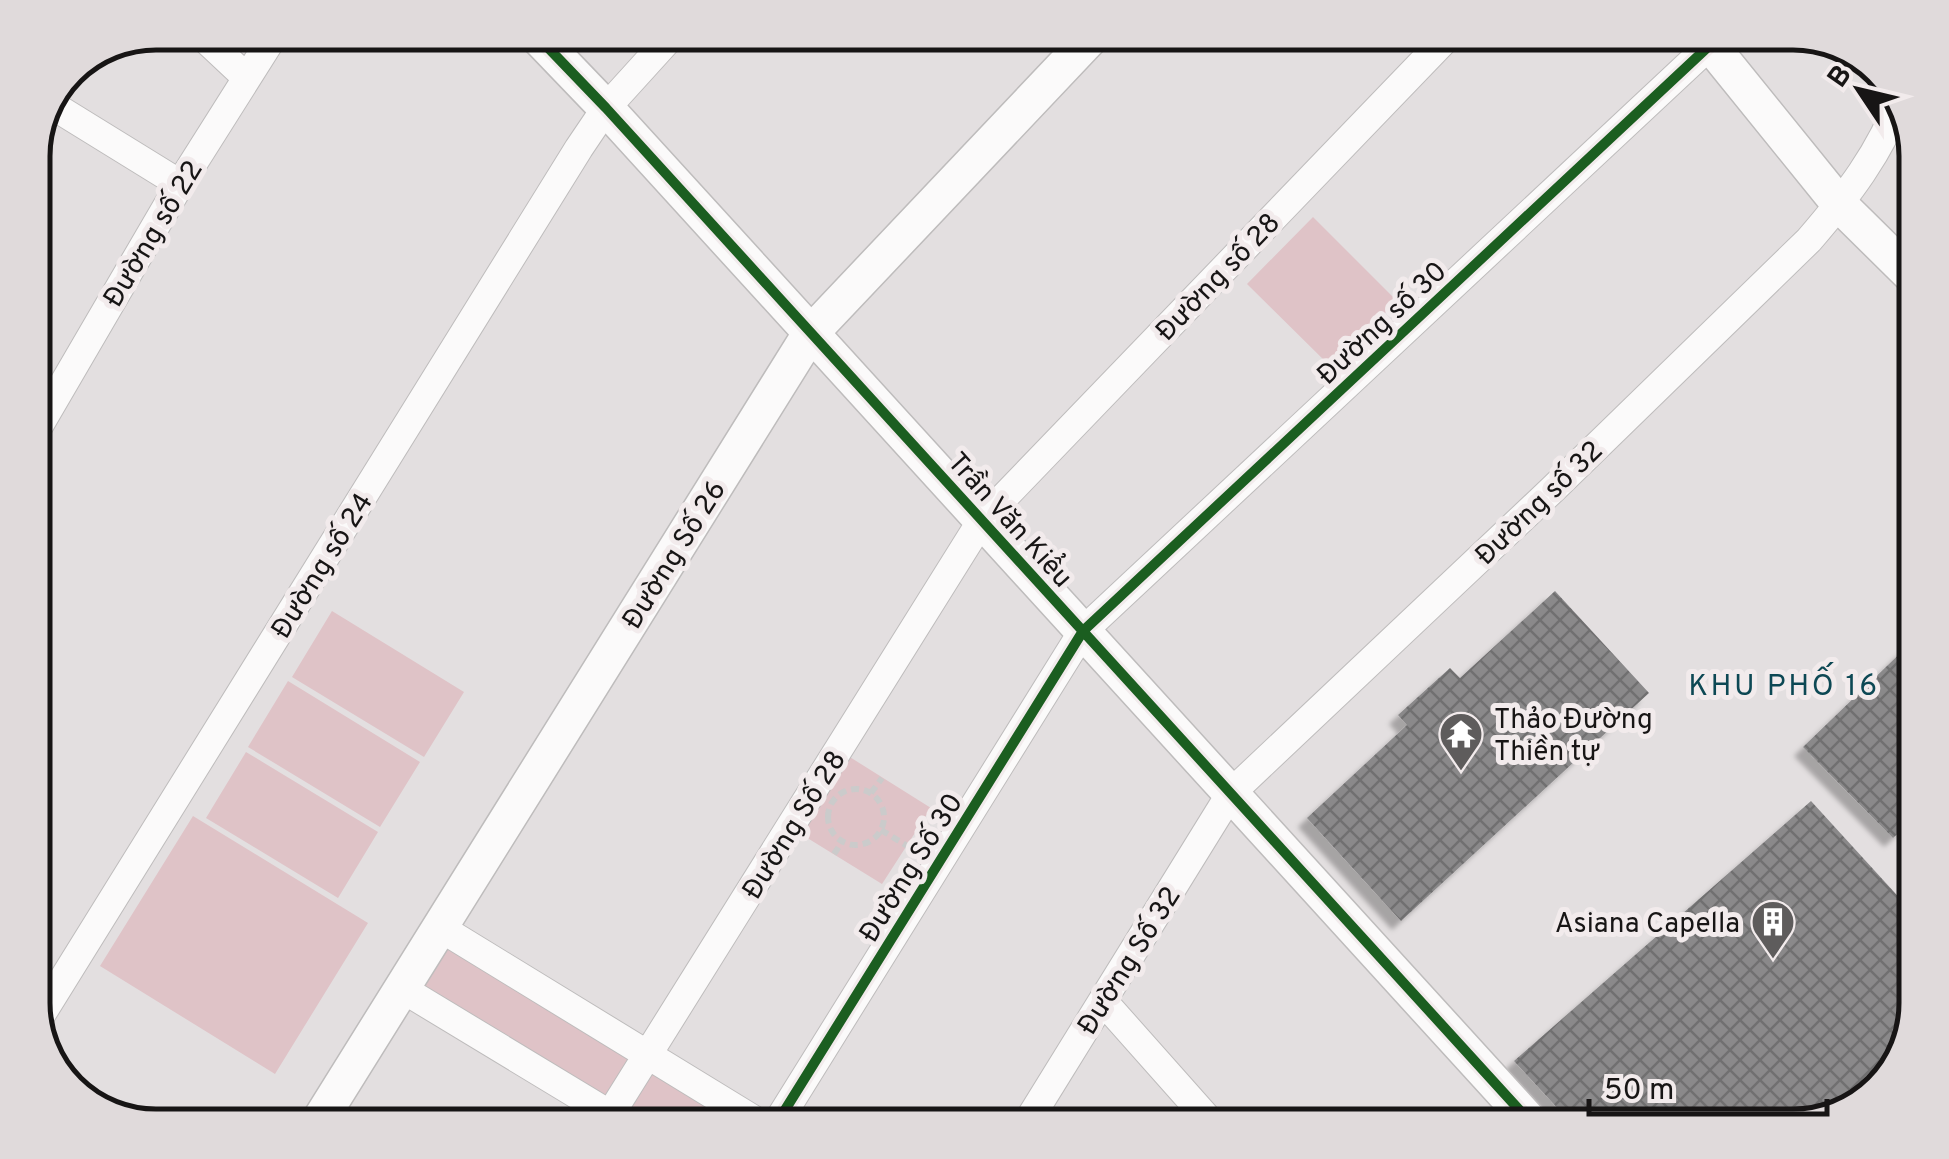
<svg xmlns="http://www.w3.org/2000/svg" width="1949" height="1159" viewBox="0 0 1949 1159" font-family="Overpass,sans-serif">
<defs>
<pattern id="building-cross-hatch" width="8" height="8" patternUnits="userSpaceOnUse" patternTransform="scale(2.5)"><rect width="8" height="8" fill="#8a898a"/><path d="M0 0l8 8M0 8l8-8" fill="none" stroke="#706f70"/></pattern>
<filter id="shadow"><feDropShadow dx="-9" dy="9" stdDeviation="2.5" flood-color="#0004"/></filter>
</defs>
<rect width="100%" height="100%" fill="#e3dfe0"/>
<!-- park -->
<path fill="#dfc3c7" d="M1313,217L1397,301L1331,367L1247,284Z
M332,611L464,692L424,757L292,677Z
M288,681L420,762L380,827L248,747Z
M246,752L378,832L338,898L206,818Z
M845,754L931,808L882,884L796,831Z
M193,816L368,923L275,1074L100,966Z
M450,946L631,1059L606,1099L423,986Z
M650,1070L743,1126H652L626,1111Z"/>
<!-- building -->
<path fill="url(#building-cross-hatch)" filter="url(#shadow)" d="M1555,591L1649,693L1401,921L1307,818L1407,725L1398,715L1450,668L1460,678Z
M1916,638V817L1893,838L1803,747Z
M1811,801L1916,916V1004L1900,1065L1847,1112L1794,1126H1574L1514,1061Z"/>
<g fill="none" stroke-linecap="round" stroke-linejoin="round">
<defs>
<path id="minor" d="M198,32L247,78
M52,105L180,184
M33,436L180,184L276,32
M439,927L764,1126
M401,988L629,1126
M1103,1001L1214,1126
M36,1023L579,148L606,108L675,32
M603,1126L982,520L1452,32
M775,1126L1083,631L1710,45
M1025,1126L1231,793L1553,489L1809,240C1847,196 1881,152 1901,97"/>
<path id="tertiary" d="M533,32L606,108L1534,1126
M1700,32L1840,205L1916,280
M316,1126L810,334L1096,32"/>
</defs>
<!-- minor casing -->
<use href="#minor" stroke="#bebcbc" stroke-width="30"/>
<!-- tertiary casing -->
<use href="#tertiary" stroke="#bebcbc" stroke-width="38"/>
<!-- path -->
<path stroke="#cbcbcb" stroke-width="6" stroke-dasharray="8 5" stroke-linecap="butt" d="M828 817a28 28 0 1 1 56 0a28 28 0 1 1-56 0Z
M871,793L882,778
M881,830L914,850
M834,854L842,842"/>
<!-- minor -->
<use href="#minor" stroke="#fbfafa" stroke-width="28"/>
<!-- tertiary -->
<use href="#tertiary" stroke="#fbfafa" stroke-width="35"/>
<defs>
<path id="cycleway" d="M533,32L606,108L1534,1126
M775,1126L1083,631L1710,45"/>
</defs>
<!-- cycleway casing -->
<use href="#cycleway" stroke="#f2ebec" stroke-width="16"/>
<!-- cycleway -->
<use href="#cycleway" stroke="#1b5e20" stroke-width="10"/>
</g>
<!-- icons -->
<defs>
<symbol id="temple-pin" viewBox="-11 -11 22 30"><path d="M0 17L-7.5 6A9.5 9.5 0 1 1 7.5 6Z" fill="#5e5c5c" stroke="#f2ebec"/><path d="M0-6L5-2H3V0L6.5 2.5H4V6H1.5V3h-3V6H-4V2.5H-6.5L-3 0V-2H-5Z" fill="#fff"/></symbol>
<symbol id="building-pin" viewBox="-11 -11 22 30"><path d="M0 17L-7.5 6A9.5 9.5 0 1 1 7.5 6Z" fill="#5e5c5c" stroke="#f2ebec"/><path d="M-4-6H4V6H1V3H-1V6H-4ZM-2.5-4.3h1.7v1.8h-1.7ZM.8-4.3h1.7v1.8H.8ZM-2.5-1h1.7V.8h-1.7ZM.8-1h1.7V.8H.8Z" fill="#fff"/></symbol>
</defs>
<g fill-rule="evenodd">
<use href="#temple-pin" x="1436" y="709" width="50" height="68"/>
<use href="#building-pin" x="1748" y="897" width="50" height="68"/>
</g>
<g text-anchor="middle" stroke-width="10" stroke-linejoin="round" paint-order="stroke">
<!-- street labels -->
<g font-size="28" fill="#171515" stroke="#f2ebec">
<text transform="translate(152 233) rotate(-59)" y="10">Đường số 22</text>
<text transform="translate(1217 276) rotate(-46)" y="10">Đường số 28</text>
<text transform="translate(1381 322) rotate(-43)" y="10">Đường số 30</text>
<text transform="translate(1538 502) rotate(-44)" y="10">Đường số 32</text>
<text transform="translate(1011 519) rotate(48)" y="10">Trần Văn Kiểu</text>
<text transform="translate(673 554) rotate(-58)" y="10">Đường Số 26</text>
<text transform="translate(321 565) rotate(-58)" y="10">Đường số 24</text>
<text transform="translate(793 824) rotate(-58)" y="10">Đường Số 28</text>
<text transform="translate(910 867) rotate(-58)" y="10">Đường Số 30</text>
<text transform="translate(1128 960) rotate(-58)" y="10">Đường Số 32</text>
</g>
<!-- poi labels -->
<g font-size="28" fill="#171515" stroke="#f2ebec" text-anchor="start">
<text x="1494" y="728">Thảo Đường<tspan x="1494" dy="32">Thiền tự</tspan></text>
<text x="1740" y="932" text-anchor="end">Asiana Capella</text>
</g>
<!-- neighbourhood labels -->
<g font-size="30" letter-spacing="2.5" fill="#0d4854" stroke="#f2ebec">
<text x="1784" y="695">KHU PHỐ 16</text>
</g>
</g>
<!-- crop -->
<path d="M0 0H1949V1159H0ZM156 50H1793A106 106 0 0 1 1899 156V1003A106 106 0 0 1 1793 1109H156A106 106 0 0 1 50 1003V156A106 106 0 0 1 156 50Z" fill="#e0dadb" fill-rule="evenodd"/>
<path fill="none" stroke="#171515" stroke-width="5" d="M156 50H1793A106 106 0 0 1 1899 156V1003A106 106 0 0 1 1793 1109H156A106 106 0 0 1 50 1003V156A106 106 0 0 1 156 50Z"/>
<!-- north arrow -->
<g transform="translate(1859 90) rotate(305)" stroke="#f2ebec" stroke-width="8" paint-order="stroke">
<path d="M0-8L18 38L0 25L-18 38Z" fill="#171515"/>
<text y="-15" font-size="28" font-weight="bold" text-anchor="middle" fill="#171515">B</text>
</g>
<!-- scale -->
<path d="M1589 1099v15h238v-15" fill="none" stroke="#171515" stroke-width="5"/>
<text x="1604" y="1099" font-size="30" fill="#171515" stroke="#f2ebec" stroke-width="8" paint-order="stroke">50 m</text>
</svg>
